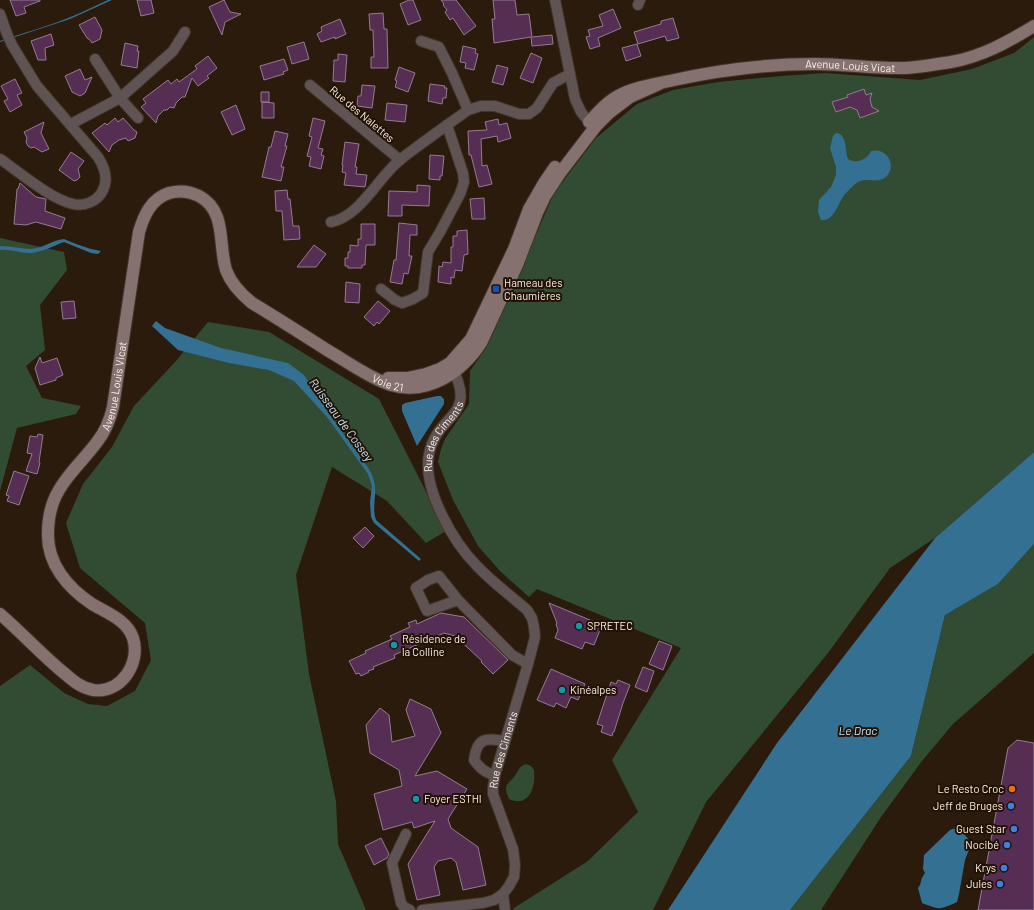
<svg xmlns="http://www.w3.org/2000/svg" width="1034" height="910" viewBox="0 0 1034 910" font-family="Barlow,sans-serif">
<rect width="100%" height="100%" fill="#2b1b0d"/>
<!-- green -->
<path fill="#314c33" d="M1034,37V452L935,538L890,568L828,653L706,802L653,910H513L514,908L588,861L638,812L612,760L681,648L537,589L529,597L500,571L478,546L453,500L438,462L441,449L445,439L469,404L470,371L486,348L495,329L554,193L596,138L637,104L673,90L718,82L781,76L825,73L920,80L972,69L1014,53Z
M0,238L64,252L67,270L40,305L45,350L26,366L42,398L81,406L76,414L17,428L0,491Z
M208,322L269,332L379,399L446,531L426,543L387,501L332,467L296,575L309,674L336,801L338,844L366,910H0V686L30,665L64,693L88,704L107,706L135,691L151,660L145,623L80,568L66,523L83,484L112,447L134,406L176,361Z
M1034,544V653L953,724L922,761L881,817L821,910H790L911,756L945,615L998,584Z
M526,764L531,766L534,770C536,787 529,808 509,799C508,796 506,793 506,789C506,784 510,782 513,778C518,773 518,766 526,764Z"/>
<!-- water -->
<path fill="#337091" d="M108,0H112L70,19L0,42V41C23,33 46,27 68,18C81,13 94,6 108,0Z
M836,133C847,133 845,151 848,159C856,164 867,160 871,151C886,147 897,164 887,176C879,184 869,178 860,181C855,183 850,189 846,193C838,201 835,222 821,220L818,212L819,200L831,187L836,175V167L830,148L833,136Z
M64,239L76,244L91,249L101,251L98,254L91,253L64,242C53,246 41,253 29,253C20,253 10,249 0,250V246C11,246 22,249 31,249C43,248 53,240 64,239Z
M156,321L165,328L221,348L288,363L304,375L332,418L367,466C371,472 375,480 375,488C376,498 372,509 376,520L421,559L419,561L374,523L371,517L370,502L372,486L368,474L327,417L294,381L269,370L229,363L178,350L152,326Z
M437,396H441L444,399V404L417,446L402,411V405L405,403Z
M1034,452V544L998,584L945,615L911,756L790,910H668L777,743L935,538Z
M959,827L968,839L970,847L965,860L959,894L957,902C939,910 940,910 922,903L918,888C922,883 920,879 925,873L923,869L924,855L950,830Z"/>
<!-- building -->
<path fill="#562e54" stroke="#917d8f" d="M10,0H40V1L24,7L26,13L16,16Z
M137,0H151L154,13L141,16Z
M224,0L230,12L241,14L225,22L222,35L209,7Z
M409,0H413L421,20L408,25L400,4Z
M441,0H456L476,26L464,35L453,18L450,20L445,12L447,10L443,5L444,4Z
M493,0H515L517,15L529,14L532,37L552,35L553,44L532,46L531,37L494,43L492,19H495Z
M613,9L621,28L598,38L600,46L590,49L586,37L590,36L588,30L603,26L599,15Z
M383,13L384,29H387L388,68H371V57H374L373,30H370L369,14Z
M95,17L102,30L100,39L92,43L90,40L87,38L79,25Z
M673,18L679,38L667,41L665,36L638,44L634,32L661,24V21Z
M340,19L346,34L335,39V37L321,42L317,34L322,31L321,27Z
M51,34L54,45L45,48L46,60H38L31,41Z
M304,42L309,59L292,64L287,47Z
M125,43L138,46L137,51H139L137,68L121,65Z
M637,44L641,56L626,61L622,48Z
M463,46L476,49L475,53L478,54L474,70L465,68L466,63L460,62Z
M531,53L542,58L533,83L520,78Z
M338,54L347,55L345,82L333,81L334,60H338Z
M208,56L217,68L207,76L209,78L198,86L192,78L185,97H182L176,103L174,108L170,107L167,110H164L158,116L156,123L141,107L146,103L143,99L168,80L171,84L177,79L179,82L197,69L195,66Z
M284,59L288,70L283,72L284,74L264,80L260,66Z
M497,65L508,68L503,85L492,82Z
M399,67L415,73L408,92L395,87L397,81L395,80Z
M80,69L85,80L92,77L85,93L80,96L72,92L65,76Z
M15,79L22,93L17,95L22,105L10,112L4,101L8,99L1,86Z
M430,84L445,86L444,88H447L446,98H443L442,104L428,101Z
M362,85L375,86L372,108L357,106L358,96H361Z
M864,89L866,95L872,93L870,99L872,107L879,111L860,118L857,110L850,107L836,112L832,102L848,97L847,95Z
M261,92H269V102H261Z
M262,102L274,103V118H262Z
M387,103L407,105L405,122L385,120Z
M236,105L245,129L232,135L221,112Z
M115,118L118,122L123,118L134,130L137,132L135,138L128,141L126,138L119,140L112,145L109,152L92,133L105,123L107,125Z
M313,118L325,121L318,148L323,149L321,155L324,156L321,169L309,166L311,157L307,156L312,137L309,136Z
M498,119L499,125L507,123L511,138L498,142L497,136L481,139L482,166L487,165L492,184L479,187L471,155H469L468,131L487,130L485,122Z
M44,122L41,133L49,149L42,152L34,147L31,148L28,146L26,142L27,138L24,132Z
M275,131L288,134L285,146H287L281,167H284L281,181L262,177L269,147H271Z
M345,142L359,144L355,167H357L356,174L367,175L365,187L344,185L346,173L342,172L343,165H342Z
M71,152L84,161L78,169L80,177L77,180L74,181L59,170Z
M430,155L444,156L442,176H440V180L429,179Z
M20,183L36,197L46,199L45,211L65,218L61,229L36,222L26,225L14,224L17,189H18Z
M417,185L430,186L429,206L402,205V216H388L389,191L417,192Z
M287,190L288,199H290L293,226H299L300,239L284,240L282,211H276L275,191Z
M484,198L485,219H472L470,199Z
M399,223L417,225V235H410L409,256H412L408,274L404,273L402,284L390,282L394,260H396Z
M361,224H375V245H366L365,265H362V268H348V266H345V258H348V252H350V245L358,246V239H361Z
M467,230L468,254L464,255L462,271L455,270L454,278L451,277V284L438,282L439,266L442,267L443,262L451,263V247H453V236H457V231Z
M314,245L326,254L316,267H297Z
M346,282L360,284L359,303L345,302Z
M74,301L76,318L63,319L61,302Z
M378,301L390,311L379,324L377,322L374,326L364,317Z
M40,357L42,363L57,358L63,375L56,378V380L40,385L35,368Z
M38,434L43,435L39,462L40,463L37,474L26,471L32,454L27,453L30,436L37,437Z
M14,471L29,476L19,505L7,501L9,496L6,495Z
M365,527L374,536L363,548L353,538Z
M549,603L602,625L594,645L585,642L582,649L555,638L558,630L556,624L557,623Z
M441,613L464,617L508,660L493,674L481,662L482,661L455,636L444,633L394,655L395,658L373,667L374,669L368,671L369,672L361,676L359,673L356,674L349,661L366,653L365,651L392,639L390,636L410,627L408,623L416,620L417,624Z
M659,641L672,646L663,670L649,664Z
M643,667L654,671L647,692L635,687Z
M551,669L585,684L578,700L571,697L566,708L556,703L554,707L537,700Z
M618,680L630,685L623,703L614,732H613L612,736L601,732L603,726L597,724L611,682L616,684Z
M410,699L431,709L441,733L415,776L437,771L467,789L448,819L451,828L478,847L486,885L463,890L456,862L451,858L438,861L434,867L440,895L417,900L408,864L435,821L414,828L412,822L383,830L374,794L402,786L399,770L370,753L366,725L380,708L389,715L392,742L415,736L406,710Z
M1017,740L1034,743V910H978L1008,748Z
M381,838L389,854L387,858L374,865L365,846Z"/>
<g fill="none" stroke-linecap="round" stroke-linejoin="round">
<defs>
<g id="minor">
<path d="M555,0L575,99L581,112L589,122"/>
<path d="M638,5L640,0"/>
<path d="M0,14L7,34L12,45L37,86L98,157C105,168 109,180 102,192C97,201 84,207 73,204C52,200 19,172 0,159"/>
<path d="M421,41L439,47L452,73L468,110"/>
<path d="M95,59L120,98L138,118"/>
<path d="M310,85L400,160"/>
<path d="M71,124L120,98L173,51L185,32"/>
<path d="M331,222C361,216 378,177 401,159C423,142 446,126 468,110L481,106H495L519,114H529L537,108L553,83L570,74"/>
<path d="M381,289L395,300L402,303L413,299L423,293L428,252L440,232L460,194L464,182L463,173L447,125"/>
<path d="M458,600L427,611L416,588L428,580L439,576L458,600L512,655L528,664"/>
<path d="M495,775C485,773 480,768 474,760C477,739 484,737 505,741"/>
<path d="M406,834L392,863L401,903L404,907L410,910"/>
<path d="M503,894L505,910"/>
<path id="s1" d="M422,910L483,903L494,900L503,894L509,886L514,877L515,865L513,849L493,794V788L495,775L528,664L535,637L534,627L532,618L527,610C510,595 492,582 477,566C453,542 422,488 429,454C438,411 479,419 451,365"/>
</g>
<g id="secondary">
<path id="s2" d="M589,122C598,112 607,102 618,96C634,87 656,84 674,80C720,70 768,64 815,64C845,64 876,69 906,68C921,67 936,64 951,62C981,57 1008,42 1034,26"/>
<path d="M388,378H407L426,374L440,369L450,363L471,339L514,249L529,209L544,183L555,167"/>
<path id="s3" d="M0,614C22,633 42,655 64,673C72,680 81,688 93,690C121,694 141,663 133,638C127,620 107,613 92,604C68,588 47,564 48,533C48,522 50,510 54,500C63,478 83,461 97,442C105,432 110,420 113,407L139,232C144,215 151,199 169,193C180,190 189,191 199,196C227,211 218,244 226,270C231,284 241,294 252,303C277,318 302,334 327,350C346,361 371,379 391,385C428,396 462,372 481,343L517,265L537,213L545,196L560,173L596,126L609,113L630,97L659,84"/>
</g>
</defs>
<!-- minor casing -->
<use href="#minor" stroke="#443527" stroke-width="12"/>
<!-- secondary casing -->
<use href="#secondary" stroke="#443527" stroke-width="14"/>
<!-- minor -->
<use href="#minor" stroke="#5f5453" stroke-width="10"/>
<!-- secondary -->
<use href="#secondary" stroke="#847170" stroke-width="12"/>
</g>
<!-- markers -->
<rect fill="#1a4fb4" stroke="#211205" stroke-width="1.5" x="492" y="285" width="8" height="8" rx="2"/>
<g fill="#0f9aa8" stroke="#211205" stroke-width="1.5">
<circle cx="579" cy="626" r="4"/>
<circle cx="394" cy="645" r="4"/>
<circle cx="562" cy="690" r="4"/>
<circle cx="416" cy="799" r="4"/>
</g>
<circle fill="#e8710a" stroke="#211205" stroke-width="1.5" cx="1012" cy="789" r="4"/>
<g fill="#3f7fe0" stroke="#211205" stroke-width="1.5">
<circle cx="1011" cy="806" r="4"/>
<circle cx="1014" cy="829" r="4"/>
<circle cx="1007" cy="845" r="4"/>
<circle cx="1004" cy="868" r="4"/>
<circle cx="1000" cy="884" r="4"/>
</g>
<g text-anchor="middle" stroke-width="4" stroke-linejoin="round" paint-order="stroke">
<!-- street labels -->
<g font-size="11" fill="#fcf1e7" stroke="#211205">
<text dy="4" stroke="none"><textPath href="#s2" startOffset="275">Avenue Louis Vicat</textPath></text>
<text transform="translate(362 114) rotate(40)" y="4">Rue des Nalettes</text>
<text dy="4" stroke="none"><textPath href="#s3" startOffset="1027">Voie 21</textPath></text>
<text dy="4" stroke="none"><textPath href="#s3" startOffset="506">Avenue Louis Vicat</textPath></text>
<text dy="4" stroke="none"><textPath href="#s1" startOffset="596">Rue des Ciments</textPath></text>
<text dy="4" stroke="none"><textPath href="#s1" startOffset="236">Rue des Ciments</textPath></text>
</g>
<!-- poi labels -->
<g font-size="11" fill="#fcf1e7" stroke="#211205" text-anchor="end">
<text x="504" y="287" text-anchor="start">Hameau des<tspan x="504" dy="13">Chaumières</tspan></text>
<text x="587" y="630" text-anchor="start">SPRETEC</text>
<text x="402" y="643" text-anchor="start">Résidence de<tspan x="402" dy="13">la Colline</tspan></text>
<text x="570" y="694" text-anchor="start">Kinéalpes</text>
<text x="1004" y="793">Le Resto Croc</text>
<text x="424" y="803" text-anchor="start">Foyer ESTHI</text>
<text x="1003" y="810">Jeff de Bruges</text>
<text x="1006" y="833">Guest Star</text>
<text x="999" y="849">Nocibé</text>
<text x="996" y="872">Krys</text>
<text x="992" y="888">Jules</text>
</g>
<!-- water labels -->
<g font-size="12" font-style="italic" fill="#c5e6fa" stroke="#211205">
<text transform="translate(341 420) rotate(54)" y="4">Ruisseau de Cossey</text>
<text x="858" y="735">Le Drac</text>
</g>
</g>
</svg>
